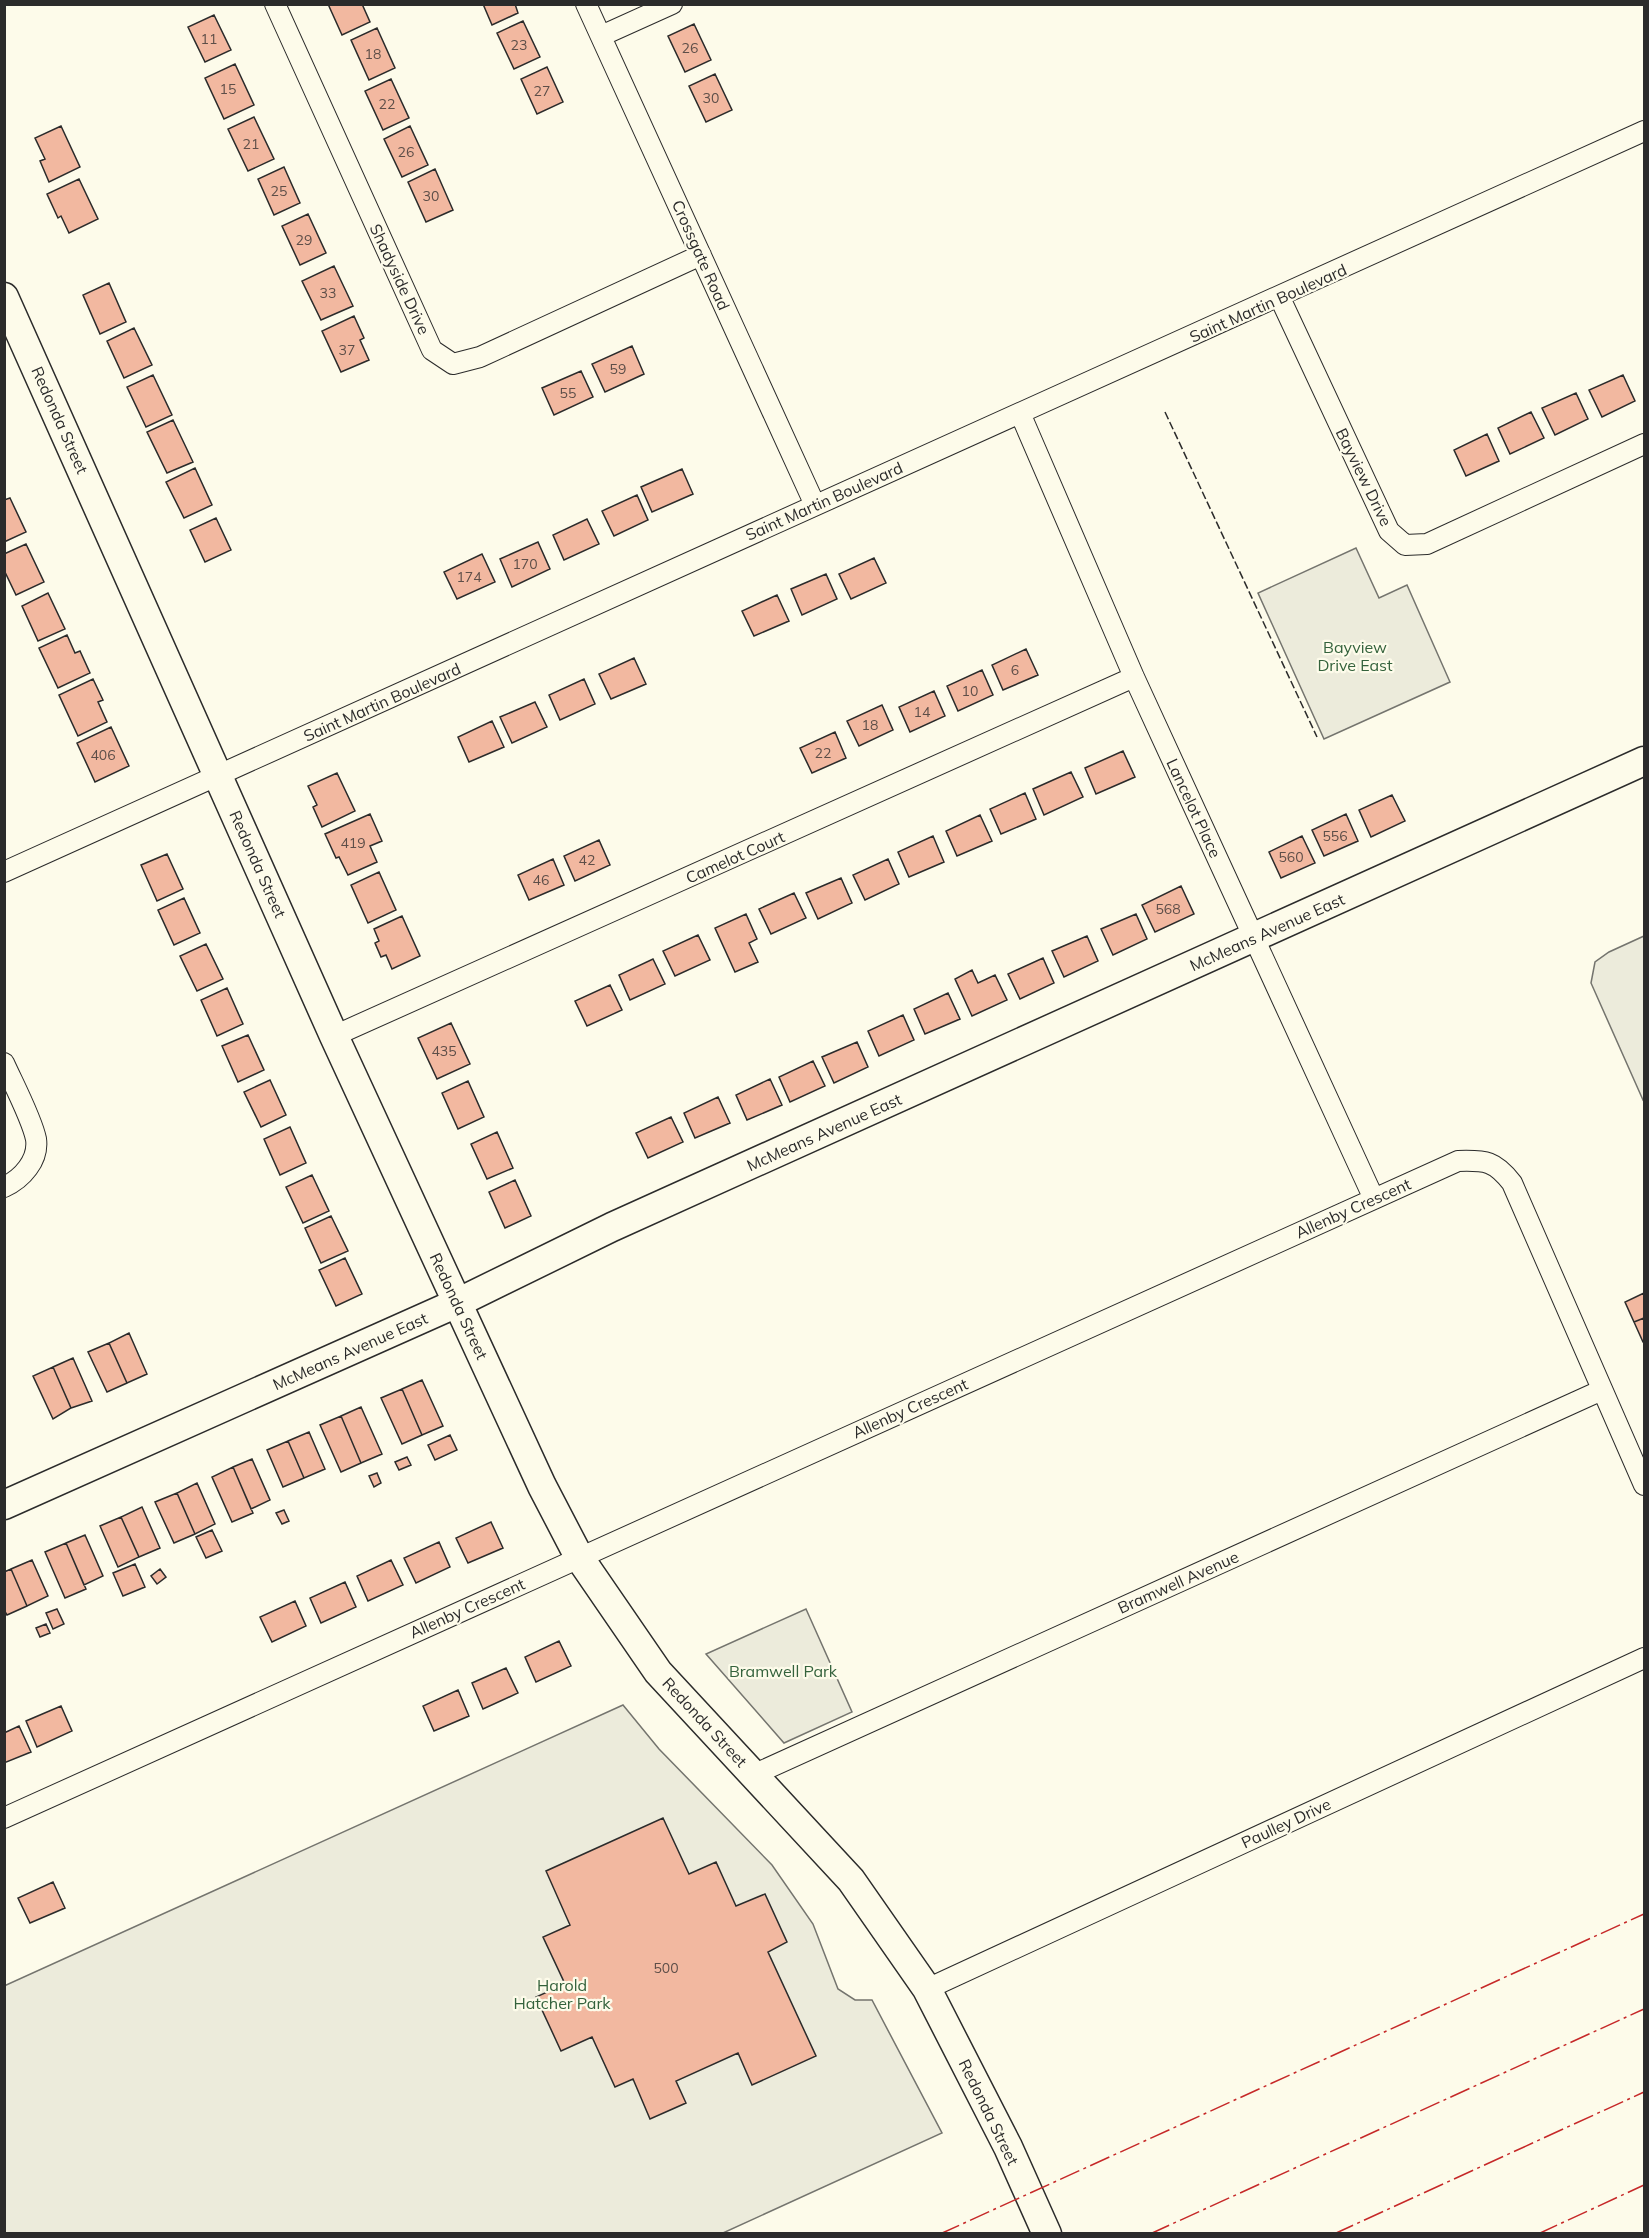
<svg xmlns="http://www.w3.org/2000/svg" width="1649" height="2238" viewBox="0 0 1649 2238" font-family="Mulish,sans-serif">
<rect width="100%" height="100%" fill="#fdfbea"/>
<!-- green -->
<path fill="#ecebdb" stroke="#74746e" stroke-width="1.5" d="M1356,548L1379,598L1407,585L1450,682L1324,739L1258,593Z
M1644,936V1099L1643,1100L1591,983L1595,962L1609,952Z
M806,1609L852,1712L784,1743L706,1654Z
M623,1705L659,1749L772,1865L813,1924L838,1989L855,2000H872L942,2133L723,2233H5L4,1986Z"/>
<!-- building -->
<path fill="#f2b8a0" stroke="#2b2b2b" stroke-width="1.5" d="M328,4H362L370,22L342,35Z
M483,4H515L518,13L492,25Z
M214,15L231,50L205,62L188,27Z
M523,21L540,57L514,69L497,33Z
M694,24L711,60L685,72L668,36Z
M377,28L395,68L369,80L351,40Z
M235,64L254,105L224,119L205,78Z
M547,67L563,102L537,114L521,79Z
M715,74L732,110L706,122L689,86Z
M391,79L409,118L383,130L365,91Z
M254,117L274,159L248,171L228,129Z
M61,126L80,167L49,182L40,161L45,159L35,138Z
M410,126L428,165L402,177L384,139Z
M284,167L300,203L274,215L258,179Z
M435,169L453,210L426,222L408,182Z
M79,179L98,219L69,233L61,216L58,218L47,194Z
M308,214L326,253L300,265L282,226Z
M334,266L353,306L321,320L302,281Z
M109,283L126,322L100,334L83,295Z
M354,316L364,338L360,340L369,360L341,372L322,331Z
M134,328L152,365L124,378L107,341Z
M632,346L644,374L605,392L592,364Z
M581,371L593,397L554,415L542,388Z
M153,375L172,415L146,427L127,387Z
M1623,375L1635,401L1602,417L1589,390Z
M1576,393L1588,419L1555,435L1542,408Z
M1531,412L1544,438L1510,454L1498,428Z
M173,420L193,462L167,473L147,432Z
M1487,434L1499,461L1466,476L1454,450Z
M195,468L212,505L184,518L166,482Z
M682,469L693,494L652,512L641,487Z
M637,495L648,520L614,536L602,511Z
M10,498L26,532L4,542V500Z
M216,518L231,550L205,562L190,530Z
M587,519L599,544L564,560L553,535Z
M538,542L550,569L512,587L500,559Z
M26,544L44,582L16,595L4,570V554Z
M482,554L495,582L457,599L444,572Z
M874,558L886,583L851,599L839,574Z
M826,574L837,599L802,615L791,589Z
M48,593L65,629L38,641L22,606Z
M777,595L789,621L754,636L742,611Z
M67,635L75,653L80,651L90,673L58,688L39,648Z
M1026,649L1038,675L1003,690L992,665Z
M634,658L646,684L611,699L599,674Z
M982,670L993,695L958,711L947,686Z
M93,679L103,700L98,702L107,722L78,736L59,695Z
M584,679L595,704L560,720L549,695Z
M934,691L945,716L910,732L899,707Z
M535,702L547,727L512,743L500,717Z
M882,705L893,730L859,746L847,721Z
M492,721L504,747L469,762L458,737Z
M111,727L129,766L95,782L77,743Z
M835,732L846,758L812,773L800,748Z
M1123,751L1135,777L1096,794L1085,768Z
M1071,772L1083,797L1044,815L1033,789Z
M337,773L355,811L322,827L313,807L317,805L308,786Z
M1025,793L1036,819L1001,834L990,809Z
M1392,795L1405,821L1371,837L1359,810Z
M370,814L382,841L370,846L377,862L348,875L339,857L336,858L325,834Z
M1346,814L1358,841L1324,856L1312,830Z
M980,815L992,841L957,856L946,831Z
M933,836L944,862L909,877L898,852Z
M1302,836L1315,863L1281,878L1269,852Z
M599,840L610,865L575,881L564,856Z
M167,854L183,889L157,901L141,865Z
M553,859L564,885L529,900L518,875Z
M888,859L899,884L865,900L853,875Z
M379,872L396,910L368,923L351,885Z
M841,878L852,903L818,919L806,893Z
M1181,886L1194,914L1155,932L1142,905Z
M794,893L806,918L771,934L759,909Z
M184,898L200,933L174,945L158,910Z
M746,914L757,939L749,943L758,962L735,972L715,928Z
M1136,914L1147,939L1113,955L1101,929Z
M402,916L420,956L392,969L386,955L381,957L375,943L379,941L374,929Z
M698,935L710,960L675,976L663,951Z
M1087,936L1098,961L1064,977L1052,951Z
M206,944L223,979L197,991L180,956Z
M1043,958L1054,983L1020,999L1008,974Z
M653,959L665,984L630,1000L619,975Z
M972,970L978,983L995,975L1007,1000L972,1016L955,979Z
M610,985L622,1010L587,1026L575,1001Z
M227,988L243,1024L217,1036L201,1000Z
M948,993L960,1019L925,1034L914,1009Z
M903,1015L914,1040L879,1056L868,1031Z
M451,1023L470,1064L437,1079L418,1038Z
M248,1035L264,1070L238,1082L222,1046Z
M857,1042L868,1067L834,1083L822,1057Z
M813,1061L825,1086L790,1102L779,1077Z
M770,1079L782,1105L747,1120L736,1095Z
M270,1080L286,1115L261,1127L244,1092Z
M468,1081L484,1117L458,1129L442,1093Z
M718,1097L730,1123L695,1138L684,1113Z
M671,1117L683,1142L648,1158L636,1133Z
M290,1127L306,1163L280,1175L264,1139Z
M497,1132L513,1168L487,1179L471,1144Z
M312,1175L329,1211L303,1223L286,1187Z
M515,1180L531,1216L505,1228L489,1192Z
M331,1216L348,1251L321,1263L305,1228Z
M345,1258L362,1294L336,1306L319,1270Z
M1644,1293V1318L1634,1322L1625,1302Z
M1644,1318V1342H1643L1634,1322Z
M129,1333L147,1374L127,1383L109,1343Z
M109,1343L127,1383L107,1392L88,1352Z
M73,1358L92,1401L71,1408L53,1367Z
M53,1367L71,1408L53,1419L33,1376Z
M422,1380L443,1426L422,1435L402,1389Z
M402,1389L422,1435L402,1444L381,1398Z
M361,1407L382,1454L361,1463L341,1416Z
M341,1416L361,1463L341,1472L320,1425Z
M309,1432L325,1469L304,1478L288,1441Z
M450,1435L457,1450L435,1460L428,1445Z
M288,1441L304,1478L283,1487L267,1450Z
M407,1457L411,1465L399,1470L395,1462Z
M252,1459L270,1500L251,1509L233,1467Z
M233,1467L253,1513L232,1522L212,1477Z
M377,1473L381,1483L374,1487L369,1476Z
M197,1483L215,1524L195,1534L177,1493Z
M177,1493L195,1534L174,1543L155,1502Z
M142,1507L160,1548L139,1557L121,1517Z
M284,1510L289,1521L282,1524L276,1513Z
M121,1517L139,1557L118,1567L100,1526Z
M491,1522L503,1548L468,1563L456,1538Z
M212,1530L222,1551L206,1558L196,1537Z
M85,1535L103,1576L84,1585L66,1543Z
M439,1542L450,1567L416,1583L404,1558Z
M66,1543L86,1589L65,1598L45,1552Z
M32,1560L48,1596L27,1606L11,1569Z
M391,1560L403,1585L368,1601L357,1576Z
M135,1564L145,1587L123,1596L113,1573Z
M11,1569L27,1606L7,1615L4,1610V1572Z
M160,1569L166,1577L157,1584L151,1576Z
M345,1582L356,1607L321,1623L310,1598Z
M295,1601L306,1626L272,1642L260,1617Z
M57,1609L64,1624L53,1629L46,1613Z
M46,1624L50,1633L40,1637L36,1628Z
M559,1641L571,1666L536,1682L525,1657Z
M506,1668L518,1693L483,1709L472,1683Z
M458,1690L469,1716L434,1731L423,1706Z
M61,1706L72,1731L37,1747L26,1721Z
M19,1726L31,1752L4,1763V1733Z
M663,1818L689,1874L716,1862L736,1906L765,1894L787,1942L768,1952L816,2056L752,2085L738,2053L676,2081L686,2103L650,2119L633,2079L615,2087L592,2037L561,2051L536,1997L565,1984L543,1937L570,1925L546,1871Z
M53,1882L65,1908L30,1923L18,1898Z"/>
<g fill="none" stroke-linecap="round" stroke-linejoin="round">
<defs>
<path id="street" d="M275,4L432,350L453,364L480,357L701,255
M586,4L815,505
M601,36L672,4
M1280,298L1389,531L1405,545L1427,544L1644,444
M1020,413L1134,677L1374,1199
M4,872L1644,131
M334,1036L1134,677
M4,1063C13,1083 32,1119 36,1139C39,1160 22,1179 4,1187
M753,1775L1602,1390
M4,1818L1458,1161C1486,1160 1495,1161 1512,1183L1644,1485
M927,1989L1644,1658"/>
<path id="secondary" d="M4,297L334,1036L542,1486L579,1557L658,1672L851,1880L927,1989L1008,2147L1047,2234
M4,1505L457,1303L612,1227L1644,761"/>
</defs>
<!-- street casing -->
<use href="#street" stroke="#2b2b2b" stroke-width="22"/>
<!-- secondary casing -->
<use href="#secondary" stroke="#2b2b2b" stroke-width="31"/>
<!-- street -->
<use href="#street" stroke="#fdfbea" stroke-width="20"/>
<!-- secondary -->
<use href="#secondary" stroke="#fdfbea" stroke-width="28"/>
<!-- fence -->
<path stroke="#2b2b2b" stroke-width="1.5" stroke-dasharray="8 3" stroke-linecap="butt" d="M1165,412L1317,737"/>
<!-- power -->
<path stroke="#c62828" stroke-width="1.5" stroke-dasharray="21 4.5 3 4.5" stroke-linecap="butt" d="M940,2234L1644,1914
M1150,2234L1644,2009
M1334,2234L1644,2092
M1538,2234L1644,2185"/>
</g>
<g text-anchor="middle" stroke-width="4.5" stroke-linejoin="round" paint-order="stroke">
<!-- number labels -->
<g font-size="14" fill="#5d4e48">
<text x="209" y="44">11</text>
<text x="519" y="50">23</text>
<text x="690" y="53">26</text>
<text x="373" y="59">18</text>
<text x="228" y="94">15</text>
<text x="542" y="96">27</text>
<text x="711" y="103">30</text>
<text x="387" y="109">22</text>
<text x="251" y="149">21</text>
<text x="406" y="157">26</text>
<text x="279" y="196">25</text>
<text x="431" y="201">30</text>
<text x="304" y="245">29</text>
<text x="328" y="298">33</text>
<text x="347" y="355">37</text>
<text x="618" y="374">59</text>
<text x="568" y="398">55</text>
<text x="525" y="569">170</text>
<text x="469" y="582">174</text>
<text x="1015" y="675">6</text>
<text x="970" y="696">10</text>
<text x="922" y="717">14</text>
<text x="870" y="730">18</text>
<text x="823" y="758">22</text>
<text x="103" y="760">406</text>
<text x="1335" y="841">556</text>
<text x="353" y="848">419</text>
<text x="1291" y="862">560</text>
<text x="587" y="865">42</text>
<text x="541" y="885">46</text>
<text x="1168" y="914">568</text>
<text x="444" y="1056">435</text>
<text x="666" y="1973">500</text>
</g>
<!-- street labels -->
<g font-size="16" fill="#2b2b2b" stroke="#fdfbea">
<text transform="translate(701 255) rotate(66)" y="6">Crossgate Road</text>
<text transform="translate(400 279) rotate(65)" y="6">Shadyside Drive</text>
<text transform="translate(1268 303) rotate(-24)" y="6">Saint Martin Boulevard</text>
<text transform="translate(60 420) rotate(66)" y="6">Redonda Street</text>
<text transform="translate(1364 477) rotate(64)" y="6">Bayview Drive</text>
<text transform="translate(824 501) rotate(-24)" y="6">Saint Martin Boulevard</text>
<text transform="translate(382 702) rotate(-24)" y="6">Saint Martin Boulevard</text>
<text transform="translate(1194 808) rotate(65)" y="6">Lancelot Place</text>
<text transform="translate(735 857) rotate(-24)" y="6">Camelot Court</text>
<text transform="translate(258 864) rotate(66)" y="6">Redonda Street</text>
<text transform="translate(1267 932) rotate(-24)" y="6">McMeans Avenue East</text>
<text transform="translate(824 1132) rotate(-24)" y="6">McMeans Avenue East</text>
<text transform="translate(1353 1208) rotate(-24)" y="6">Allenby Crescent</text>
<text transform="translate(459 1306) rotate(65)" y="6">Redonda Street</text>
<text transform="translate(350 1351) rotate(-24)" y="6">McMeans Avenue East</text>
<text transform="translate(910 1408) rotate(-24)" y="6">Allenby Crescent</text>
<text transform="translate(1178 1582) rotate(-24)" y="6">Bramwell Avenue</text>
<text transform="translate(467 1608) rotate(-24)" y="6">Allenby Crescent</text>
<text transform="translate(705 1722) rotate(47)" y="6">Redonda Street</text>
<text transform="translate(1286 1823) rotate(-25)" y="6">Paulley Drive</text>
<text transform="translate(989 2112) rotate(64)" y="6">Redonda Street</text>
</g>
<!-- park labels -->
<g font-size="16" fill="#34623c" stroke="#fdfbea">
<text x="1355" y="653">Bayview<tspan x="1355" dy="18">Drive East</tspan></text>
<text x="783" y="1677">Bramwell Park</text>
<text x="562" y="1991">Harold<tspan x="562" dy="18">Hatcher Park</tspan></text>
</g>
</g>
<!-- border -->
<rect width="1649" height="2238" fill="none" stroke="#2b2b2b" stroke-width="12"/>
</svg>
